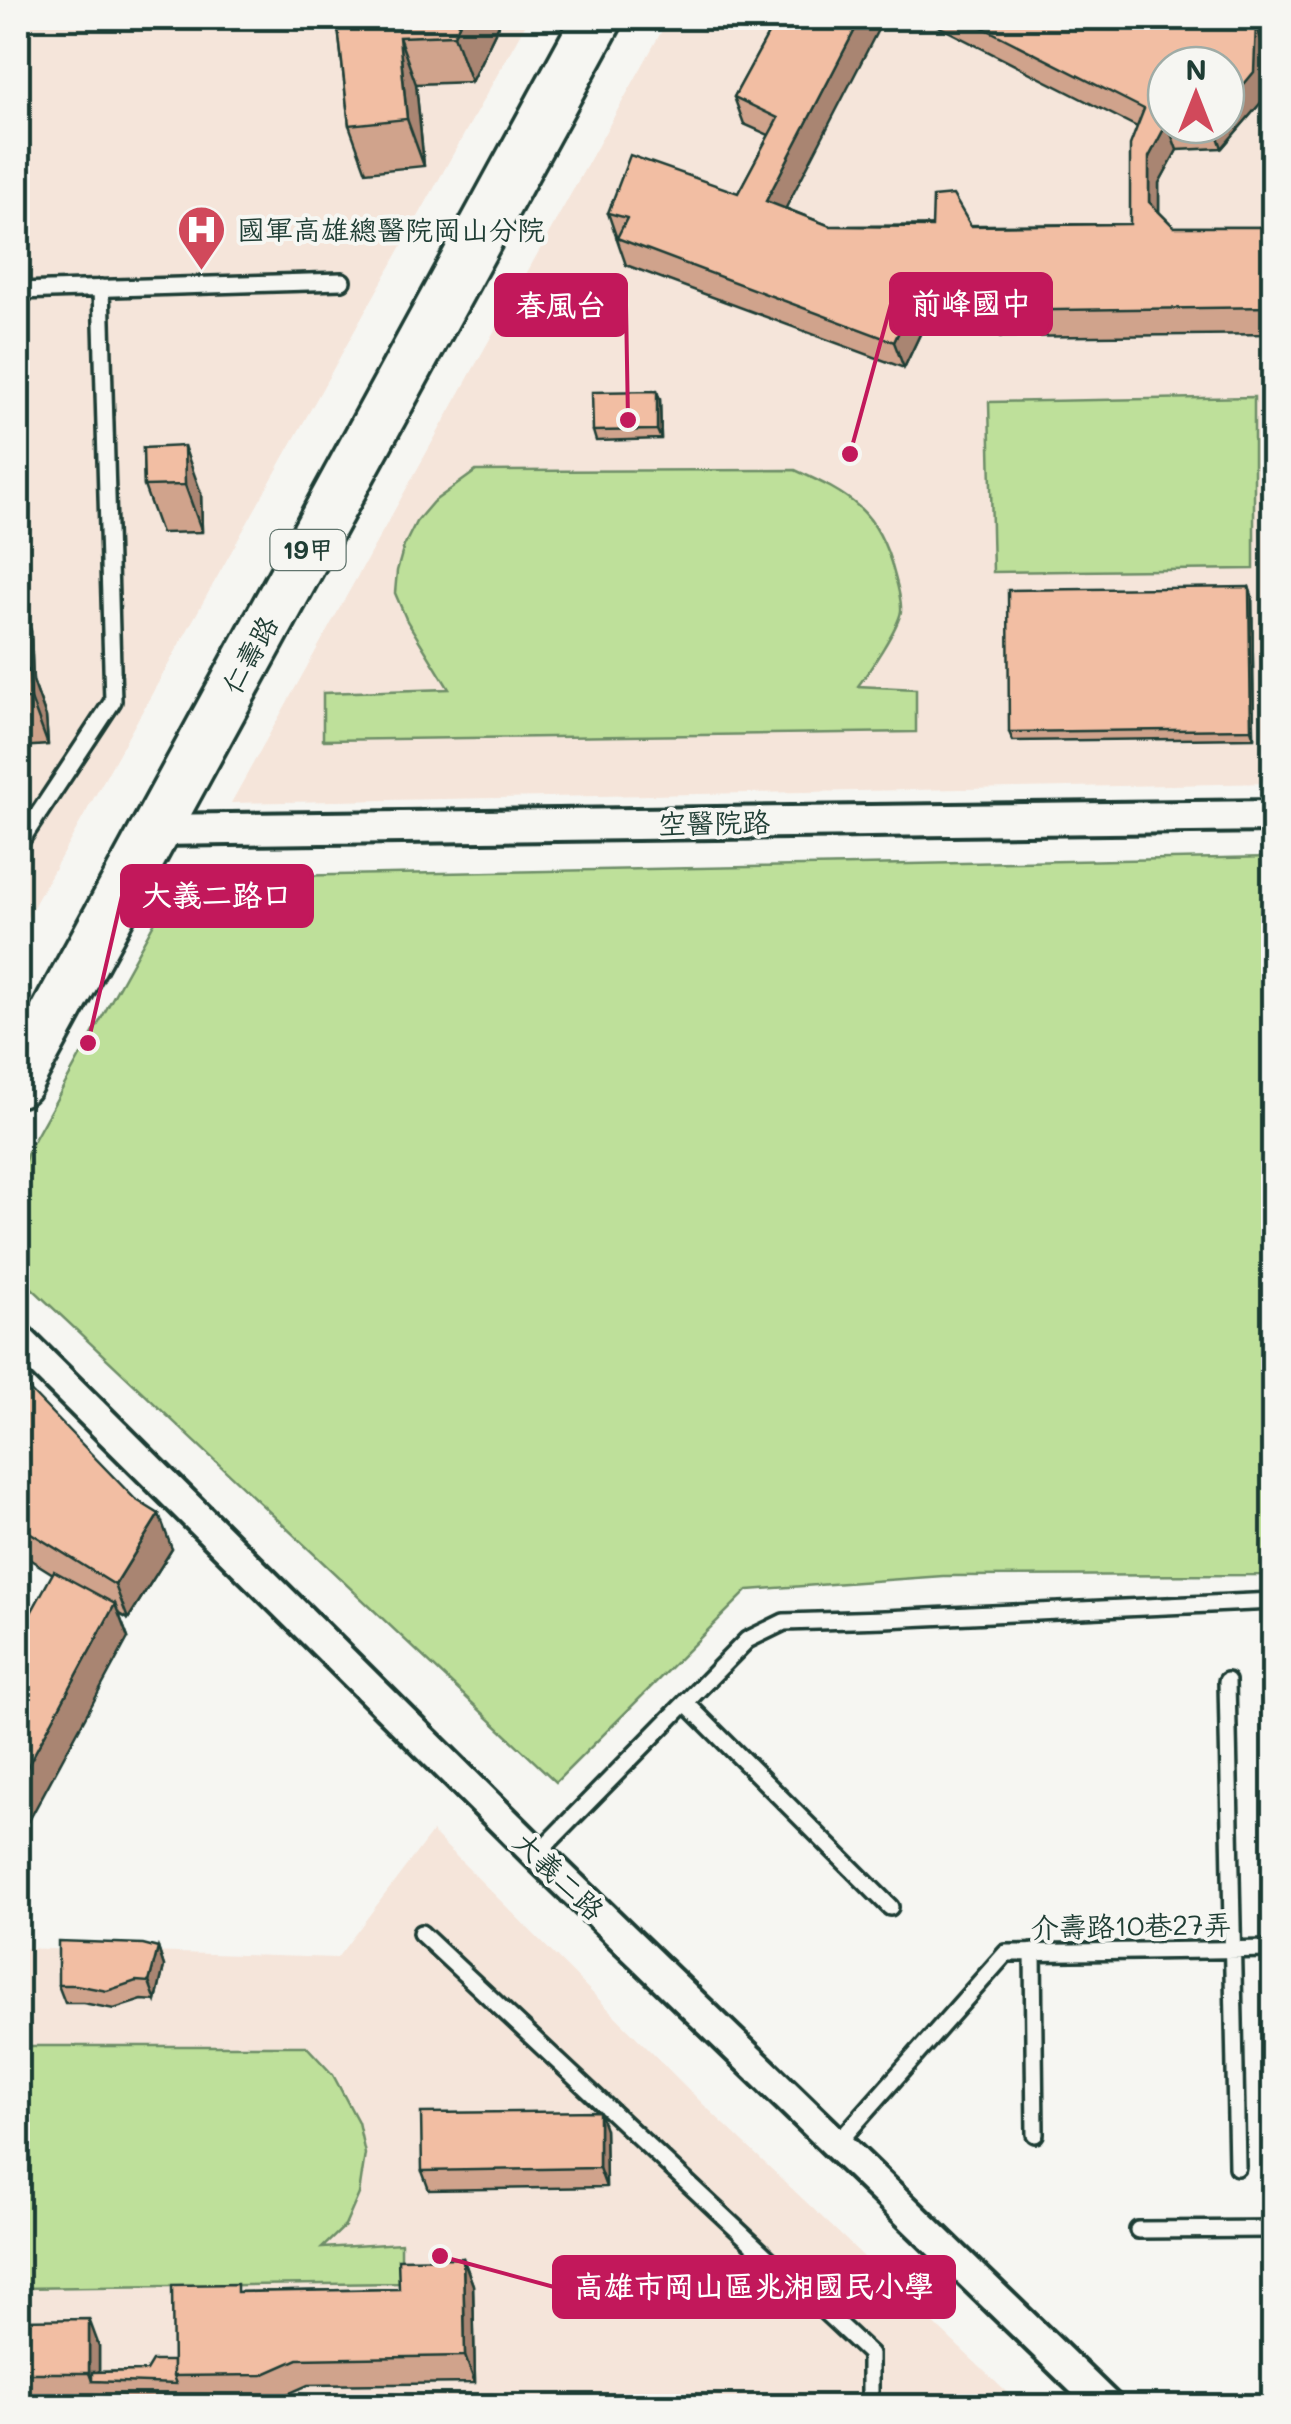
<svg xmlns="http://www.w3.org/2000/svg" width="1291" height="2424" viewBox="0 0 1291 2424" font-family="Mali,'LXGW WenKai TC',sans-serif">
<rect width="100%" height="100%" fill="#f6f6f2"/>
<filter id="ink" filterUnits="userSpaceOnUse"><feTurbulence type="fractalNoise" baseFrequency=".01" numOctaves="2"/><feDisplacementMap in="SourceGraphic" scale="20" xChannelSelector="R" yChannelSelector="G"/><feConvolveMatrix kernelMatrix="1 2 1 2 8 2 1 2 1" color-interpolation-filters="sRGB"/></filter>
<g filter="url(#ink)">
<!-- built -->
<path fill="#f5e5da" fill-rule="evenodd" d="M18,18H529L18,934Z
M669,18H1273V783L231,803ZM1166,65H1226V125H1166Z
M432,1832L704,2105L1021,2406H18V1948L337,1958Z"/>
<!-- green -->
<path fill="#bee09a" stroke="#6e8e67" stroke-width="2.5" d="M1254,397V569L993,572L989,402Z
M795,470C850,495 878,510 894,573C897,584 902,600 901,611C899,627 868,673 858,686L916,689V732L323,740V693L449,689L407,621L395,593L397,571L404,546L416,522L433,502L476,471Z
M1273,857V1575L943,1576L748,1590L556,1782L18,1275V1181L29,1149L179,878Z
M18,2046H306L333,2075L358,2122L365,2154L359,2194L345,2226L322,2248L401,2243V2283L18,2288Z"/>
<g fill="none" stroke-linecap="round" stroke-linejoin="round">
<defs>
<path id="service" d="M18,291L342,281
M18,845L113,701L101,288
M1227,1681L1237,2167
M686,1703L890,1907
M537,1854L747,1640L784,1622L885,1619L1274,1601
M421,1933L870,2354V2406
M1033,1952L1035,2134
M836,2145L1006,1953L1274,1949
M1138,2230L1274,2229"/>
<path id="minor" d="M155,830L1274,816
M18,1339L537,1854L1107,2406"/>
<path id="primary" d="M18,1082L598,18"/>
</defs>
<!-- service casing -->
<use href="#service" stroke="#1f3d34" stroke-width="22"/>
<!-- minor casing -->
<use href="#minor" stroke="#1f3d34" stroke-width="38"/>
<!-- primary casing -->
<use href="#primary" stroke="#1f3d34" stroke-width="55"/>
<!-- service -->
<use href="#service" stroke="#f6f6f2" stroke-width="15"/>
<!-- minor -->
<use href="#minor" stroke="#f6f6f2" stroke-width="30"/>
<!-- primary -->
<use href="#primary" stroke="#f6f6f2" stroke-width="48"/>
</g>
<!-- wall -->
<path fill="#d0a38c" stroke="#1f3d34" stroke-width="2.5" fill-rule="evenodd" d="M337,18H502L471,82L416,84L424,166L366,172L349,125Z
M777,18L785,208L830,226L1130,224L1137,127L922,18H1150L1170,29L1234,18L1233,23L1265,51L1264,99L1222,148L1177,150L1159,183V212L1174,227H1274V334L1000,337L996,324L923,328L904,368L626,265L608,213L738,193L769,135L744,124L734,97ZM1226,65V125H1166Z
M660,400L661,439L596,441L593,431Z
M143,448L201,493L202,532L161,533L144,486Z
M1249,587L1252,596L1254,738L1013,741L1009,732Z
M18,594L31,631L33,681L46,717L48,745L19,747L20,787H18Z
M18,1378L172,1549L128,1619L119,1614L128,1638L21,1631L53,1574L18,1552Z
M158,1948L164,1966L156,2001L142,2000L114,2009L83,2003H65L58,1985Z
M605,2129L606,2187L429,2190L422,2171Z
M463,2258L473,2285L475,2383L308,2385L272,2401L183,2402L99,2399H18V2320L99,2346V2372L146,2371L173,2361L239,2292L399,2289Z"/>
<!-- shaded-wall -->
<path fill="#a98572" stroke="#1f3d34" stroke-width="2.5" d="M462,18H502L471,82L454,35Z
M861,18H884L776,227L766,201Z
M1224,18H1234V49L1224,23Z
M1256,24L1265,51L1264,99L1222,148L1214,125H1226V106Z
M399,37L416,84L424,166L407,119Z
M1166,125H1168L1177,150L1159,183V229L1149,202V157Z
M913,302L923,328L904,368L894,342Z
M657,391L660,400L661,439L657,430Z
M184,446L201,493L202,532L185,485Z
M1249,587L1252,596L1254,738L1251,729Z
M18,594L31,631L33,681L46,717L48,745L31,699L30,686L18,652Z
M18,744L19,747L20,787L18,780Z
M159,1514L172,1549L128,1619L115,1585Z
M115,1604L128,1638L18,1841V1784Z
M158,1948L164,1966L156,2001L149,1982Z
M599,2111L605,2129L606,2187L599,2168Z
M463,2258L473,2285L475,2383L465,2356Z
M89,2319L99,2346V2381H92L89,2373Z"/>
<!-- building -->
<path fill="#f2bea3" stroke="#1f3d34" stroke-width="2.5" d="M337,18H462L454,35L399,37L407,119L349,125Z
M777,18H861L766,201L830,226L932,227L933,197L953,195L971,226L1130,224V145L1144,109L964,18H1150L1170,29L1176,18H1224V23L1256,24L1254,72L1226,106V65H1166V125L1149,157V202L1174,227H1274V307L991,311V297L913,302L894,342L617,238L627,218L608,213L630,155L738,193L778,118L734,97Z
M657,391V430L593,431L592,392Z
M1270,397H1274V565H1269Z
M184,446L185,485L144,486L143,448Z
M1249,587L1251,729L1009,732L1008,590Z
M29,670L31,699H18V671Z
M18,1378L135,1499L159,1514L115,1585L18,1525Z
M54,1571L115,1604L18,1784V1630L21,1631Z
M58,1941L143,1944L158,1948L149,1982L136,1981L107,1991L76,1985H58Z
M599,2111V2168L422,2171L421,2113Z
M463,2258L465,2356L298,2359L262,2375L173,2376L172,2285L237,2284V2292L399,2289L398,2259Z
M89,2319V2373H18V2320Z
M152,2361H173V2376L176,2384L92,2381V2372L146,2371Z"/>
</g>
<!-- icons -->
<defs>
<symbol id="hospital-pin" viewBox="-11 -11 22 30"><path d="M0 17L-7.5 6A9.5 9.5 0 1 1 7.5 6Z" fill="#d1495b" stroke="#f6f6f2"/><path d="M-5-5h3v3.5h4V-5h3V5h-3V1.5h-4V5h-3Z" fill="#fff"/></symbol>
</defs>
<g fill-rule="evenodd">
<use href="#hospital-pin" x="174" y="202" width="55" height="75"/>
</g>
<g text-anchor="middle" stroke-width="8" stroke-linejoin="round" paint-order="stroke">
<!-- shield labels -->
<rect fill="#f6f6f2" stroke="#60746d" stroke-width="2.5" x="270.5" y="530" width="75" height="40" rx="8"/>
<g font-size="25" font-weight="bold" fill="#1f3d34">
<text x="308" y="559">19甲</text>
</g>
<!-- poi labels -->
<g font-size="28" fill="#1f3d34" stroke="#f6f6f2" text-anchor="start">
<text x="237" y="240">國軍高雄總醫院岡山分院</text>
</g>
<!-- street labels -->
<g font-size="28" fill="#1f3d34" stroke="#f6f6f2">
<text transform="translate(250 655) rotate(-61)" y="10">仁壽路</text>
<text transform="translate(714 823) rotate(-1)" y="10">空醫院路</text>
<text transform="translate(559 1876) rotate(44)" y="10">大義二路</text>
<text transform="translate(1131 1926) rotate(-1)" y="10">介壽路10巷27弄</text>
</g>
</g>
<!-- callouts -->
<path fill="none" stroke="#c2185b" stroke-width="4" d="M850 454L891 304M628 420L626 305M88 1043L122 896M440 2256L554 2287"/>
<g fill="#c2185b" stroke="#f6f6f2" stroke-width="4">
<circle cx="850" cy="454" r="10"/>
<circle cx="628" cy="420" r="10"/>
<circle cx="88" cy="1043" r="10"/>
<circle cx="440" cy="2256" r="10"/>
</g>
<g fill="#c2185b" stroke="#c2185b" stroke-width="4">
<rect x="891" y="274" width="160" height="60" rx="10"/>
<rect x="496" y="275" width="130" height="60" rx="10"/>
<rect x="122" y="866" width="190" height="60" rx="10"/>
<rect x="554" y="2257" width="400" height="60" rx="10"/>
</g>
<g font-size="30" text-anchor="middle" font-weight="bold" fill="#fff">
<text x="971" y="314">前峰國中</text>
<text x="561" y="316">春風台</text>
<text x="217" y="906">大義二路口</text>
<text x="754" y="2297">高雄市岡山區兆湘國民小學</text>
</g>
<!-- margin -->
<rect width="1291" height="2424" fill="none" stroke="#f6f6f2" stroke-width="60"/>
<rect x="30" y="30" width="1231" height="2364" fill="none" stroke="#1f3d34" stroke-width="4" filter="url(#ink)"/>
<!-- north arrow -->
<g transform="translate(1196 95)"><circle r="48" fill="#f6f6f2" stroke="#a0aca6" stroke-width="2.5"/>
<path d="M0-8L18 38L0 25L-18 38Z" fill="#d1495b"/>
<text y="-15" font-size="28" font-weight="bold" text-anchor="middle" fill="#1f3d34">N</text>
</g>
</svg>
